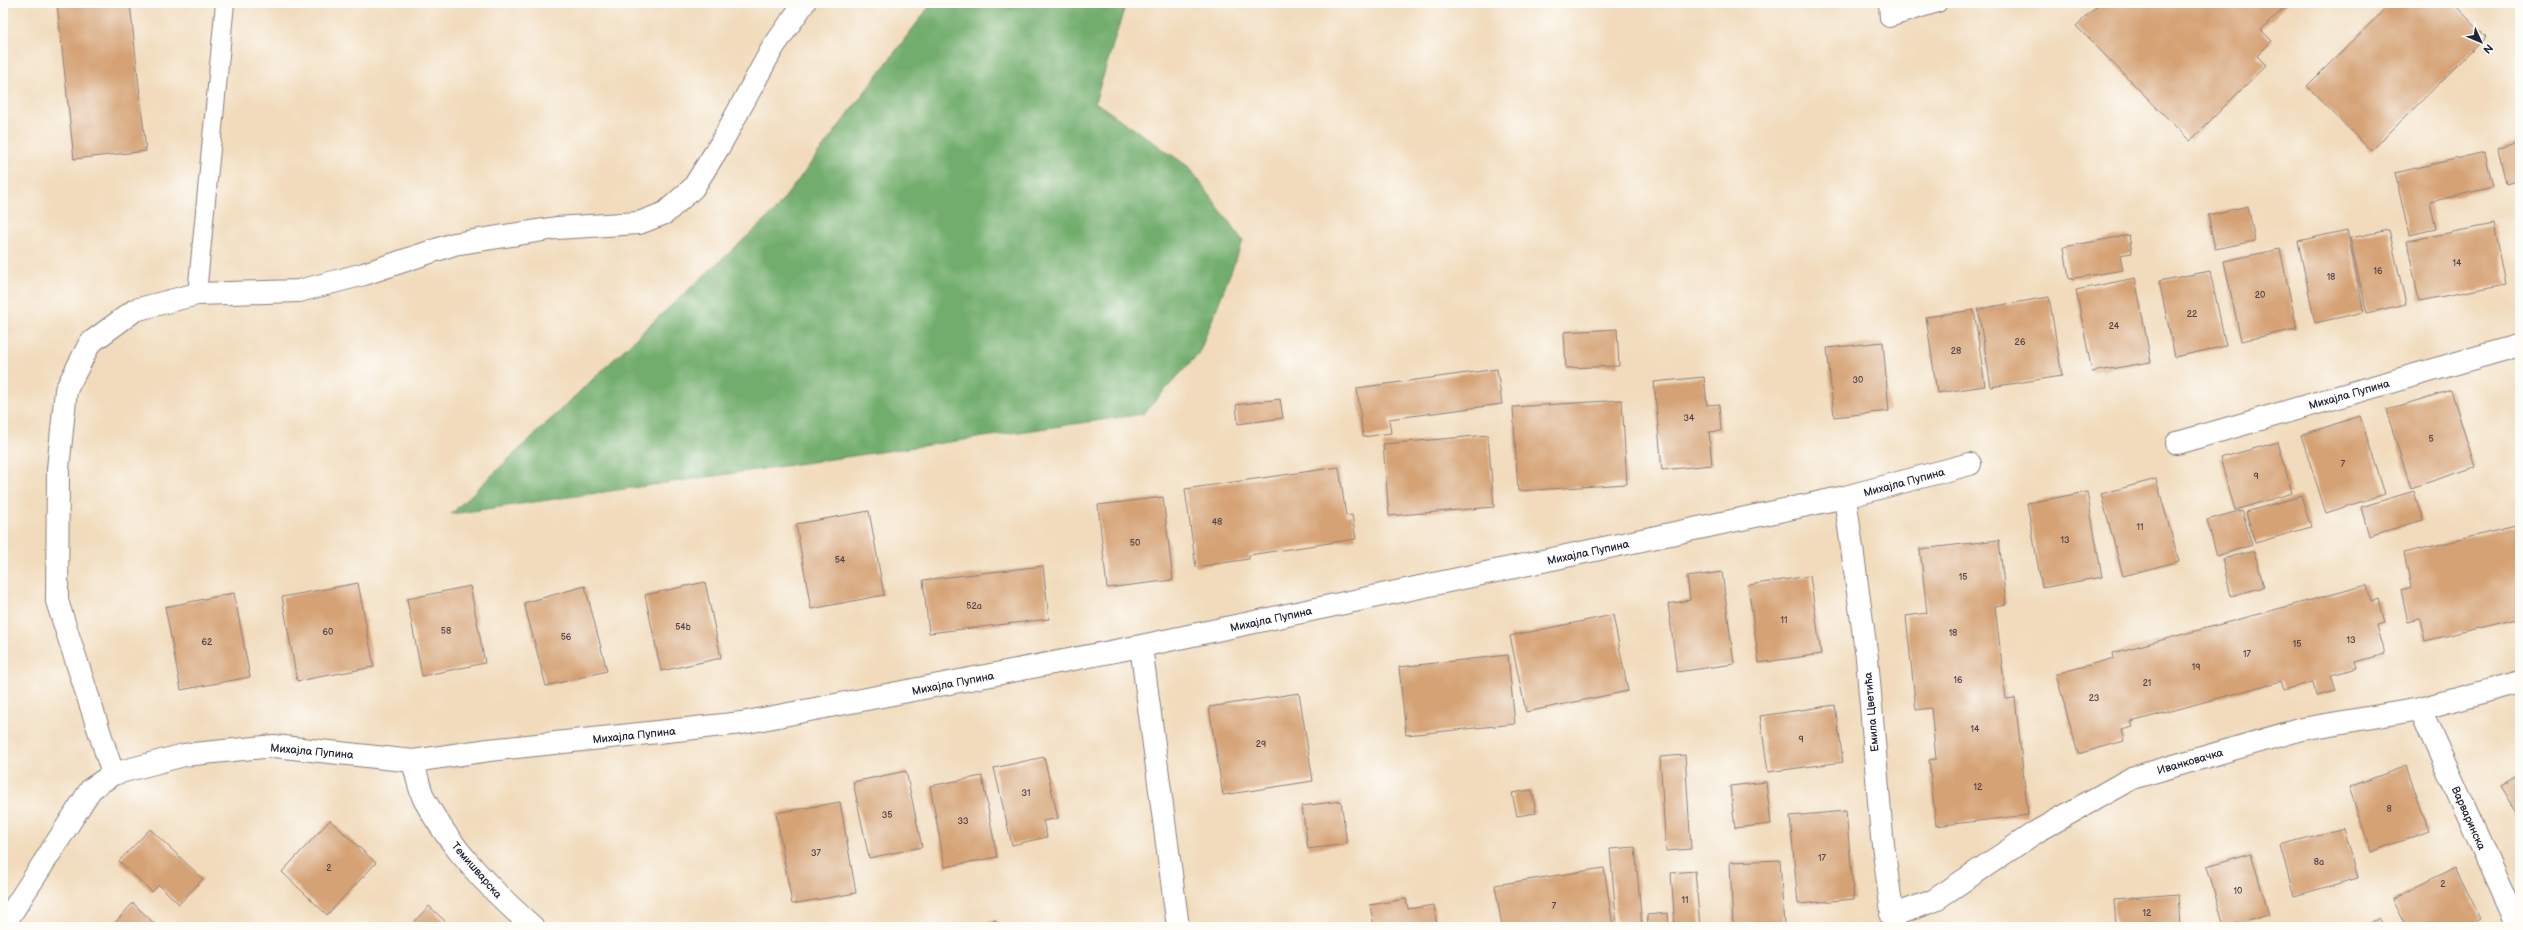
<svg xmlns="http://www.w3.org/2000/svg" width="2523" height="930" viewBox="0 0 2523 930" font-family="'Balsamiq Sans',sans-serif">
<rect width="100%" height="100%" fill="#fdfcf7"/>
<filter id="ink" filterUnits="userSpaceOnUse"><feTurbulence type="fractalNoise" baseFrequency=".025" numOctaves="2"/><feDisplacementMap in="SourceGraphic" scale="8" xChannelSelector="R" yChannelSelector="G"/><feConvolveMatrix kernelMatrix="1 2 1 2 8 2 1 2 1" color-interpolation-filters="sRGB"/></filter>
<filter id="wash" filterUnits="userSpaceOnUse"><feTurbulence type="fractalNoise" baseFrequency=".012" numOctaves="4" result="noise"/><feDisplacementMap in="SourceGraphic" scale="16" xChannelSelector="R" yChannelSelector="G"/><feGaussianBlur stdDeviation="0.9" result="paint"/><feColorMatrix in="noise" values="0 0 0 0 0 0 0 0 0 0 0 0 0 0 0 0 0 1.4 0 .05"/><feComposite in="paint" operator="in"/></filter>
<g filter="url(#wash)">
<rect width="100%" height="100%" fill="#f1dbbc"/>
<!-- forest -->
<path fill="#72ad6d" stroke="#4a6854" d="M932,3H1126L1095,102L1189,167L1243,241L1199,353L1143,414L451,514L652,323L774,212Z"/>
<g id="blocks">
<!-- building -->
<path fill="#d5a275" d="M57,3H130L146,151L74,159Z
M2100,3H2287L2288,4L2261,30L2272,41L2257,56L2266,65L2190,141L2076,26Z
M2391,3H2453L2486,37L2371,151L2307,86Z
M2520,142V180L2506,184L2498,148Z
M2485,152L2493,187L2430,202L2436,229L2409,235L2395,173Z
M2248,206L2255,241L2215,249L2208,215Z
M2494,224L2506,284L2419,301L2407,241Z
M2347,230L2364,312L2315,323L2298,241Z
M2389,230L2406,304L2367,313L2350,238Z
M2129,235L2132,253L2120,255L2123,270L2069,279L2064,247Z
M2280,249L2297,329L2241,341L2224,261Z
M2210,271L2226,346L2175,357L2159,281Z
M2135,278L2151,362L2092,372L2076,290Z
M2049,297L2062,376L1991,387L1978,309Z
M1974,310L1985,386L1937,393L1926,317Z
M1617,329L1619,366L1566,368L1564,332Z
M1883,342L1889,411L1834,417L1827,348Z
M1497,369L1502,404L1389,419L1391,433L1363,437L1357,388Z
M1704,377L1707,405L1719,404L1721,431L1709,432L1712,465L1662,470L1654,382Z
M2451,390L2475,467L2411,488L2386,410Z
M1280,399L1283,418L1238,424L1236,405Z
M1622,400L1627,484L1518,491L1513,407Z
M2360,416L2385,494L2326,513L2301,435Z
M1488,435L1494,507L1389,516L1383,444Z
M2278,442L2292,493L2235,510L2220,458Z
M1339,467L1346,516L1352,515L1356,539L1249,555V559L1196,567L1185,489Z
M2156,479L2179,561L2123,576L2101,494Z
M2414,491L2423,520L2369,536L2361,507Z
M2087,492L2102,577L2042,588L2027,503Z
M2301,496L2311,527L2255,543L2246,512Z
M1163,497L1173,580L1107,588L1098,505Z
M2242,510L2252,545L2217,556L2207,520Z
M869,511L884,595L811,609L796,524Z
M2520,525V618L2425,641L2420,619L2408,622L2401,590L2411,587L2404,553Z
M1999,540L2006,604L1995,606L2006,699L2015,698L2028,815L1936,826L1929,760L1936,759L1931,708L1916,710L1906,616L1927,613L1920,549Z
M2254,551L2264,587L2231,596L2222,559Z
M1043,566L1049,619L929,633L923,580Z
M1722,572L1734,664L1677,672L1668,604L1690,600L1687,577Z
M1810,576L1821,654L1759,663L1748,585Z
M705,582L721,658L661,671L645,595Z
M358,583L374,667L297,681L282,597Z
M2367,585L2371,602L2379,599L2385,623L2377,625L2385,654L2356,662L2358,668L2331,675L2336,691L2316,696L2313,682L2284,690L2281,681L2131,722L2133,727L2121,730L2124,741L2078,754L2056,674L2114,658L2113,653Z
M470,586L485,663L422,676L407,599Z
M585,586L607,671L546,686L524,603Z
M234,593L250,677L181,690L165,607Z
M1613,615L1628,691L1526,712L1510,636Z
M1508,655L1515,724L1406,735L1399,667Z
M1299,693L1313,781L1223,795L1209,707Z
M1835,705L1843,762L1768,772L1760,716Z
M1685,755L1691,849L1666,851L1660,757Z
M1044,757L1058,818L1043,821L1047,837L1012,845L994,768Z
M2406,766L2429,831L2371,852L2349,787Z
M906,771L922,847L869,858L853,782Z
M2520,774V819L2500,786Z
M982,776L997,857L945,867L930,786Z
M1766,782L1771,824L1735,828L1730,786Z
M1532,790L1536,813L1517,816L1512,793Z
M1341,801L1347,844L1308,849L1302,806Z
M840,802L856,893L792,904L776,813Z
M1846,811L1854,899L1798,904L1790,816Z
M330,820L376,863L327,915L282,872Z
M2344,828L2358,878L2294,896L2280,845Z
M150,829L203,879L179,904L159,885L152,892L119,861Z
M1635,847L1642,926L1617,927L1610,849Z
M2251,853L2269,915L2224,927L2207,866Z
M1780,860L1784,927H1733L1730,862Z
M2455,867L2481,919L2465,927H2406L2392,900Z
M1604,868L1613,927H1502L1495,885Z
M1695,871L1700,927H1675L1671,873Z
M2178,894L2180,927H2116L2114,899Z
M1406,899L1408,909L1434,905L1437,927H1374L1370,905Z
M133,903L158,927H111Z
M429,906L451,927H409Z
M1668,913L1669,927H1648L1647,915Z
M2379,918L2385,927H2365Z
M996,920L998,927H971V926Z"/>
</g>
</g>
<g filter="url(#ink)">
<use href="#blocks" fill-opacity="0" stroke="#8a7e7c" stroke-width="1"/>
<g fill="none" stroke-linecap="round" stroke-linejoin="round">
<defs>
<path id="service" d="M1888,3L1889,18L1938,3
M197,294L225,3"/>
<path id="minor" d="M2177,443L2520,345
M1845,497L1867,658L1882,837L1894,927
M1141,646L1178,927
M2420,709L2518,927
M413,761C416,773 419,788 424,799C451,849 491,890 533,927
M113,774L57,601L58,469L66,390L90,343L135,310L197,294L299,291L364,274L454,244L556,228L639,223L665,213L693,188L720,145L772,49L804,3
M1891,916L1933,901L2036,832L2132,778L2302,729L2420,709L2520,682
M3,926L91,789L113,774L184,755L274,746L413,761L489,750L742,723L1141,646L1845,497L1970,464"/>
</defs>
<!-- service casing -->
<use href="#service" stroke="#8a7e7c" stroke-width="20"/>
<!-- minor casing -->
<use href="#minor" stroke="#8a7e7c" stroke-width="24"/>
<!-- service -->
<use href="#service" stroke="#fff" stroke-width="18"/>
<!-- minor -->
<use href="#minor" stroke="#fff" stroke-width="22"/>
</g>
</g>
<g text-anchor="middle" stroke-width="3" stroke-linejoin="round" paint-order="stroke">
<!-- number labels -->
<g font-size="9" fill="#4f424a">
<text x="2457" y="266">14</text>
<text x="2378" y="274">16</text>
<text x="2331" y="280">18</text>
<text x="2260" y="298">20</text>
<text x="2192" y="317">22</text>
<text x="2114" y="329">24</text>
<text x="2020" y="345">26</text>
<text x="1956" y="354">28</text>
<text x="1858" y="383">30</text>
<text x="1689" y="421">34</text>
<text x="2431" y="442">5</text>
<text x="2343" y="467">7</text>
<text x="2256" y="479">9</text>
<text x="1217" y="525">48</text>
<text x="2140" y="530">11</text>
<text x="2065" y="543">13</text>
<text x="1135" y="546">50</text>
<text x="840" y="563">54</text>
<text x="1963" y="580">15</text>
<text x="974" y="609">52a</text>
<text x="1784" y="623">11</text>
<text x="683" y="630">54b</text>
<text x="446" y="634">58</text>
<text x="328" y="635">60</text>
<text x="1953" y="636">18</text>
<text x="566" y="640">56</text>
<text x="2351" y="643">13</text>
<text x="207" y="645">62</text>
<text x="2297" y="647">15</text>
<text x="2247" y="657">17</text>
<text x="2196" y="670">19</text>
<text x="1958" y="683">16</text>
<text x="2147" y="686">21</text>
<text x="2094" y="701">23</text>
<text x="1975" y="732">14</text>
<text x="1801" y="742">9</text>
<text x="1261" y="747">29</text>
<text x="1978" y="790">12</text>
<text x="1026" y="796">31</text>
<text x="2389" y="812">8</text>
<text x="887" y="818">35</text>
<text x="963" y="824">33</text>
<text x="816" y="856">37</text>
<text x="1822" y="861">17</text>
<text x="2319" y="865">8a</text>
<text x="329" y="871">2</text>
<text x="2443" y="887">2</text>
<text x="2238" y="894">10</text>
<text x="1685" y="903">11</text>
<text x="1554" y="909">7</text>
<text x="2147" y="916">12</text>
</g>
<!-- street labels -->
<g font-size="11" fill="#22223b" stroke="#fdfcf7">
<text transform="translate(2349 394) rotate(-16)" y="4">Михајла Пупина</text>
<text transform="translate(1904 482) rotate(-15)" y="4">Михајла Пупина</text>
<text transform="translate(1588 552) rotate(-12)" y="4">Михајла Пупина</text>
<text transform="translate(1271 619) rotate(-12)" y="4">Михајла Пупина</text>
<text transform="translate(953 683) rotate(-11)" y="4">Михајла Пупина</text>
<text transform="translate(1871 712) rotate(-95)" y="4">Емила Цветића</text>
<text transform="translate(634 735) rotate(-6)" y="4">Михајла Пупина</text>
<text transform="translate(312 751) rotate(5)" y="4">Михајла Пупина</text>
<text transform="translate(2190 761) rotate(-16)" y="4">Иванковачка</text>
<text transform="translate(2469 818) rotate(66)" y="4">Варваринска</text>
<text transform="translate(477 870) rotate(49)" y="4">Темишварска</text>
</g>
</g>
<!-- margin -->
<rect width="2523" height="930" fill="none" stroke="#fdfcf7" stroke-width="16"/>
<!-- north arrow -->
<g transform="translate(2481 42) rotate(134)" stroke="#fdfcf7" stroke-width="3" paint-order="stroke">
<path d="M0-3L7 15L0 10L-7 15Z" fill="#22223b"/>
<text y="-6" font-size="11" font-weight="bold" text-anchor="middle" fill="#22223b">N</text>
</g>
</svg>
